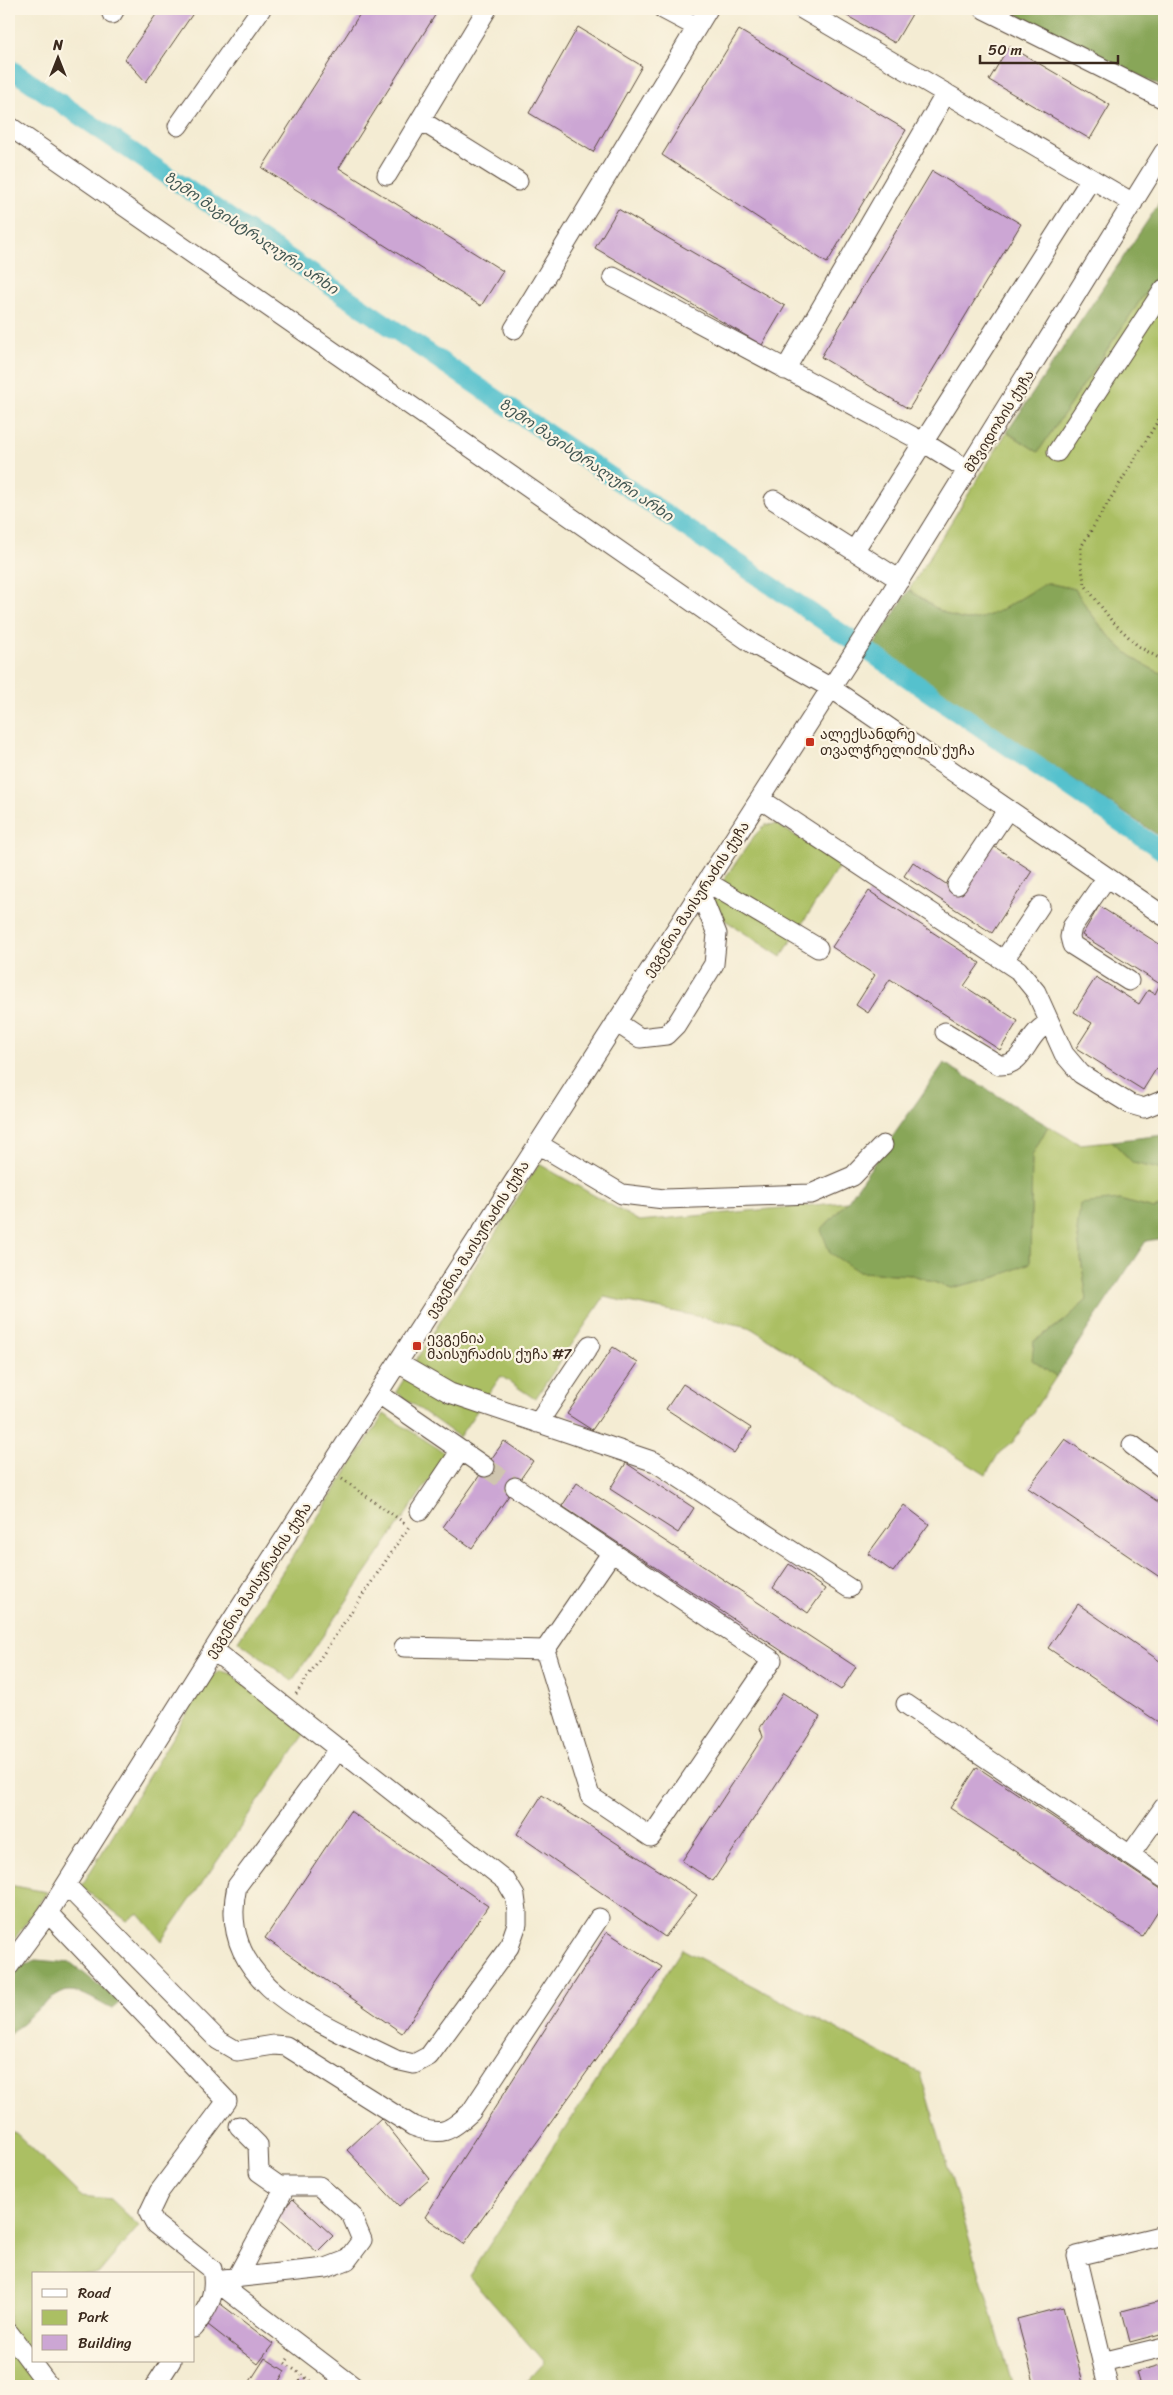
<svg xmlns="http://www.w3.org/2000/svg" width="1173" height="2395" viewBox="0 0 1173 2395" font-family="Sriracha,'Noto Sans Georgian',sans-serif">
<rect width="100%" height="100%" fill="#fcf5e5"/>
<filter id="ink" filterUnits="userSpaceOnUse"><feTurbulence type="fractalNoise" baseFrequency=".02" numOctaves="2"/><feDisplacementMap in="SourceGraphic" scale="10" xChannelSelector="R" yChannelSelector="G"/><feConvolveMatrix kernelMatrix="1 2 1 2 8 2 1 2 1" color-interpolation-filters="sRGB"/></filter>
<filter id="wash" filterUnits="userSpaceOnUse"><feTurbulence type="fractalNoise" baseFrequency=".0096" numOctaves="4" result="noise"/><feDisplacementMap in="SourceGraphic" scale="20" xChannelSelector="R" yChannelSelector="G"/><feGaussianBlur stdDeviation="1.12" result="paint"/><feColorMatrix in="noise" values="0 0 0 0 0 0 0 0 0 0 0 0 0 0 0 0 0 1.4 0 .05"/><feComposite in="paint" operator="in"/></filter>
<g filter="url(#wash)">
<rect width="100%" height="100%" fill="#f4ecd3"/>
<!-- green -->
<path fill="#abbf63" stroke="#737440" d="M1164,265V674C1124,660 1096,623 1075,589L1047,583C1025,594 992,621 967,620C946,618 926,601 909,590L1007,432L1038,452Z
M776,824L841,863L781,957L705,907L755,835L765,825Z
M1048,1126L1079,1144L1112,1141L1133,1163L1164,1170V1205L1154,1209L1119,1200L1077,1231L1087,1300L1064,1321L1034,1341L1033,1360L1056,1377L1013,1442L999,1453L986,1475L749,1327L604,1297L535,1399L501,1376L459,1437L396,1392L539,1164L639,1221L847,1202L821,1230L859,1272L913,1275L951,1288L996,1277L1030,1263L1032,1155Z
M384,1414L447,1454L292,1681L238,1641Z
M221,1671L232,1674L305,1734L162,1941L138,1913L127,1921L81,1887L209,1677Z
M9,1885L47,1892L9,1947Z
M682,1949L920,2073L1013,2386H522L544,2362L469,2276Z
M9,2131L16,2133L81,2196L111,2199L139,2226L98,2274H34V2361H41L60,2386H9Z"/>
<!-- forest -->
<path fill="#88a659" stroke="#62683c" d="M1006,9H1164V88Z
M1164,196V265L1038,452L1007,432Z
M1047,583L1075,589C1096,624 1124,660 1164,674V839L873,647L909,590C926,601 946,618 967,620C992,621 1025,594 1047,583Z
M944,1063L1048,1126L1032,1155L1030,1263L996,1277L951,1288L913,1275L859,1272L830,1253L821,1230L847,1202Z
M1164,1135V1170L1133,1163L1112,1141Z
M1119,1200L1154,1209L1164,1205V1238L1146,1241L1056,1377L1032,1360L1034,1341L1064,1321L1087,1300L1077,1231L1080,1204Z
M36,1960L71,1963L120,2002L112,2009C99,2003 83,1991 69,1991C55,1991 20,2025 9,2035V1978L20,1967Z"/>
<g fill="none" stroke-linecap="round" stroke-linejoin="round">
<!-- canal -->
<path stroke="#54c1cd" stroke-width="19" d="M9,68L1164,852"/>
</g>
<g id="blocks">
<!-- building -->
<path fill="#cca6d4" d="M160,9H196L146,82L125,59Z
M363,9H439L339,168L503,271L481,306L262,168Z
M835,9H915L895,43Z
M578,27L642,66L593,152L529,113Z
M739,30L906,130L827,263L662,155Z
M1009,46L1110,105L1090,139L989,80Z
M932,171L1021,224L909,409L821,357Z
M618,209L785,306L762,345L595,248Z
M992,845L1032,871L992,933L904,876L913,862L961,894Z
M869,891L980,963L964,986L1018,1021L1000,1050L890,979L868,1013L856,1005L875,975L832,947Z
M1099,906L1164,947V1074L1156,1069L1143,1090L1076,1048L1092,1023L1074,1012L1096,977L1139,1004L1148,990L1155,994L1160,984L1082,935Z
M613,1347L638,1363L592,1430L567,1414Z
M683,1384L751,1428L734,1453L666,1409Z
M1065,1439L1164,1506V1580L1028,1488Z
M504,1441L533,1461L472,1548L443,1527Z
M626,1463L694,1508L678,1533L610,1489Z
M577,1483L856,1667L841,1690L562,1506Z
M904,1505L929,1524L893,1572L868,1554Z
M789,1564L825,1589L808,1613L773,1588Z
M1078,1604L1164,1664V1720L1161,1724L1048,1648Z
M783,1693L820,1717L713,1881L682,1861L763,1737L760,1728Z
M977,1767L1164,1891V1901L1142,1936L950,1808Z
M542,1795L697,1895L665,1937L517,1834Z
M350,1811L488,1906L402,2033L265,1938Z
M607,1932L662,1967L464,2244L425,2217Z
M381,2118L430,2179L399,2206L347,2150Z
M293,2199L333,2236L317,2252L277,2216Z
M1164,2300V2333L1130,2342L1122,2311Z
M218,2302L273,2344L258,2364L203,2321Z
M1063,2307L1084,2386H1035L1017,2319Z
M265,2358L285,2371L276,2386H247Z
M1164,2364V2386H1140L1136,2372Z
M300,2380L310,2386H296Z"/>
</g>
</g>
<g filter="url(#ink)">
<use href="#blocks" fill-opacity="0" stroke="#574739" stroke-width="1"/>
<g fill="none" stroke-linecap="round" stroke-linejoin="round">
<!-- minor-tunnel -->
<path stroke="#cfc5af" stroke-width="19" stroke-dasharray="19 9" stroke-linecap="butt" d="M485,1467L515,1487"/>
<defs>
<path id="minor" d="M663,9L697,27
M802,9L1133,203
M984,9L1164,99
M112,14L115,9
M420,120L518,181
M9,126L753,644L831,688L1164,916
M178,126L261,9
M387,175L487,9
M613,277L923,442L968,470
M514,329L708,9
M785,370L946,93
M1057,452L1164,289
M774,500L900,580
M854,551L1091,179
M760,799L1018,970L1036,992L1064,1054L1081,1074L1130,1104L1144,1108L1164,1100
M1107,877L1072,927L1070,937L1072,945L1129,981
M707,882L818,948
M957,885L1008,809
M1004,960L1040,906
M616,1022L640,1038L666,1035L676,1025L714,964L717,934L700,892
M945,1032L999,1065C1026,1067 1025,1032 1050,1023
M538,1144L622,1194L664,1199L811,1194L853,1176L883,1145
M398,1363L450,1393L655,1462L849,1588
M379,1394L485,1467
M538,1423L590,1345
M1132,1445L1164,1469
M515,1487L772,1660L651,1837L590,1796L545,1650L612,1552
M420,1511L461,1450
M404,1647L545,1650
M213,1650L506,1881L515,1896L517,1911V1924L509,1947L429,2056L414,2064L396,2060C325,2024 214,1987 237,1886L338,1750
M906,1704L1164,1878
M1130,1855L1164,1807
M66,1885L218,2040L237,2051L274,2045L286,2046L413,2126C442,2137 449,2132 471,2112L599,1918
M48,1913L227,2101L159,2192L149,2213L155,2224L212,2269C217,2296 208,2307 194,2328
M9,1966L48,1913L227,1628L869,629L1164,152
M238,2275L286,2186
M214,2280L326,2268L347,2260L362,2240L351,2214L319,2186H279L259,2172L258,2145L239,2126
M214,2280L353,2386
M9,2333L49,2386
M1102,2362L1164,2347
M155,2386L171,2361
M1108,2386L1077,2256L1164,2235"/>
</defs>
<!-- minor casing -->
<use href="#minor" stroke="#574739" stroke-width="21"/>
<!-- path -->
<path stroke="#574739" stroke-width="3" stroke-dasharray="1 4" stroke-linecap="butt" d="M1164,411L1081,547V565L1085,585L1111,620L1138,646L1164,661
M342,1479L406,1524
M296,1694L410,1525
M288,2359L285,2363L317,2386"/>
<!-- minor -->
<use href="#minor" stroke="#fff" stroke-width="19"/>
</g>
</g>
<!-- markers -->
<g fill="#c8321e" stroke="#fcf5e5" stroke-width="2">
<rect x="805" y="737" width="10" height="10" rx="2.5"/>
<rect x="412" y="1341" width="10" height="10" rx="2.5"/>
</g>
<g text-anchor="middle" stroke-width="4.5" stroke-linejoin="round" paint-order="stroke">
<!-- street labels -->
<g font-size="14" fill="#3b2a1e" stroke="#fcf5e5">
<text transform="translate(999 421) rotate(-58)" y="5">მშვიდობის ქუჩა</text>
<text transform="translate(696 899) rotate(-57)" y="5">ევგენია მაისურაძის ქუჩა</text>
<text transform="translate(477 1239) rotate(-58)" y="5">ევგენია მაისურაძის ქუჩა</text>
<text transform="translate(258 1580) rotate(-57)" y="5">ევგენია მაისურაძის ქუჩა</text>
</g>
<!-- poi labels -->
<g font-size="14" fill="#3b2a1e" stroke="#fcf5e5" text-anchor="start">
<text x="820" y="739">ალექსანდრე<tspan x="820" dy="16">თვალჭრელიძის ქუჩა</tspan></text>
<text x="427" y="1343">ევგენია<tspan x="427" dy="16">მაისურაძის ქუჩა #7</tspan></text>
</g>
<!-- water labels -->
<g font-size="15" font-style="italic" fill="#425753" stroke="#fcf5e5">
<text transform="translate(251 233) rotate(34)" y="5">ზემო მაგისტრალური არხი</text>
<text transform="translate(586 460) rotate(34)" y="5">ზემო მაგისტრალური არხი</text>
</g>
</g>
<!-- margin -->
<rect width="1173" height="2395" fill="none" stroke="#fcf5e5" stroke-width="30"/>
<!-- legend -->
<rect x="32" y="2272" width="162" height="90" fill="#fcf5e5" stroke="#afa495"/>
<rect x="42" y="2289" width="25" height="8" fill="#ffffff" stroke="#afa495"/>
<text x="78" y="2298" font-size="15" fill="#3b2a1e">Road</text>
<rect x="42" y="2310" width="25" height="15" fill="#abbf63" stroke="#afa495"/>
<text x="78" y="2322" font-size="15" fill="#3b2a1e">Park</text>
<rect x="42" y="2335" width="25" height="15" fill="#cca6d4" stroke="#afa495"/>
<text x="78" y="2348" font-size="15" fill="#3b2a1e">Building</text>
<!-- north arrow -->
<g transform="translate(58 58)" stroke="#fcf5e5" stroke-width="4" paint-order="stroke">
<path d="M0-4L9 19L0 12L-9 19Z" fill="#3b2a1e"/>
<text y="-8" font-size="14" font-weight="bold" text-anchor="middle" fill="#3b2a1e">N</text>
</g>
<!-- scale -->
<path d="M980 55v8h138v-8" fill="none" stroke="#3b2a1e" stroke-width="2.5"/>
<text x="988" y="55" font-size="15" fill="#3b2a1e" stroke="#fcf5e5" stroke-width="4" paint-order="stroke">50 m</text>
</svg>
